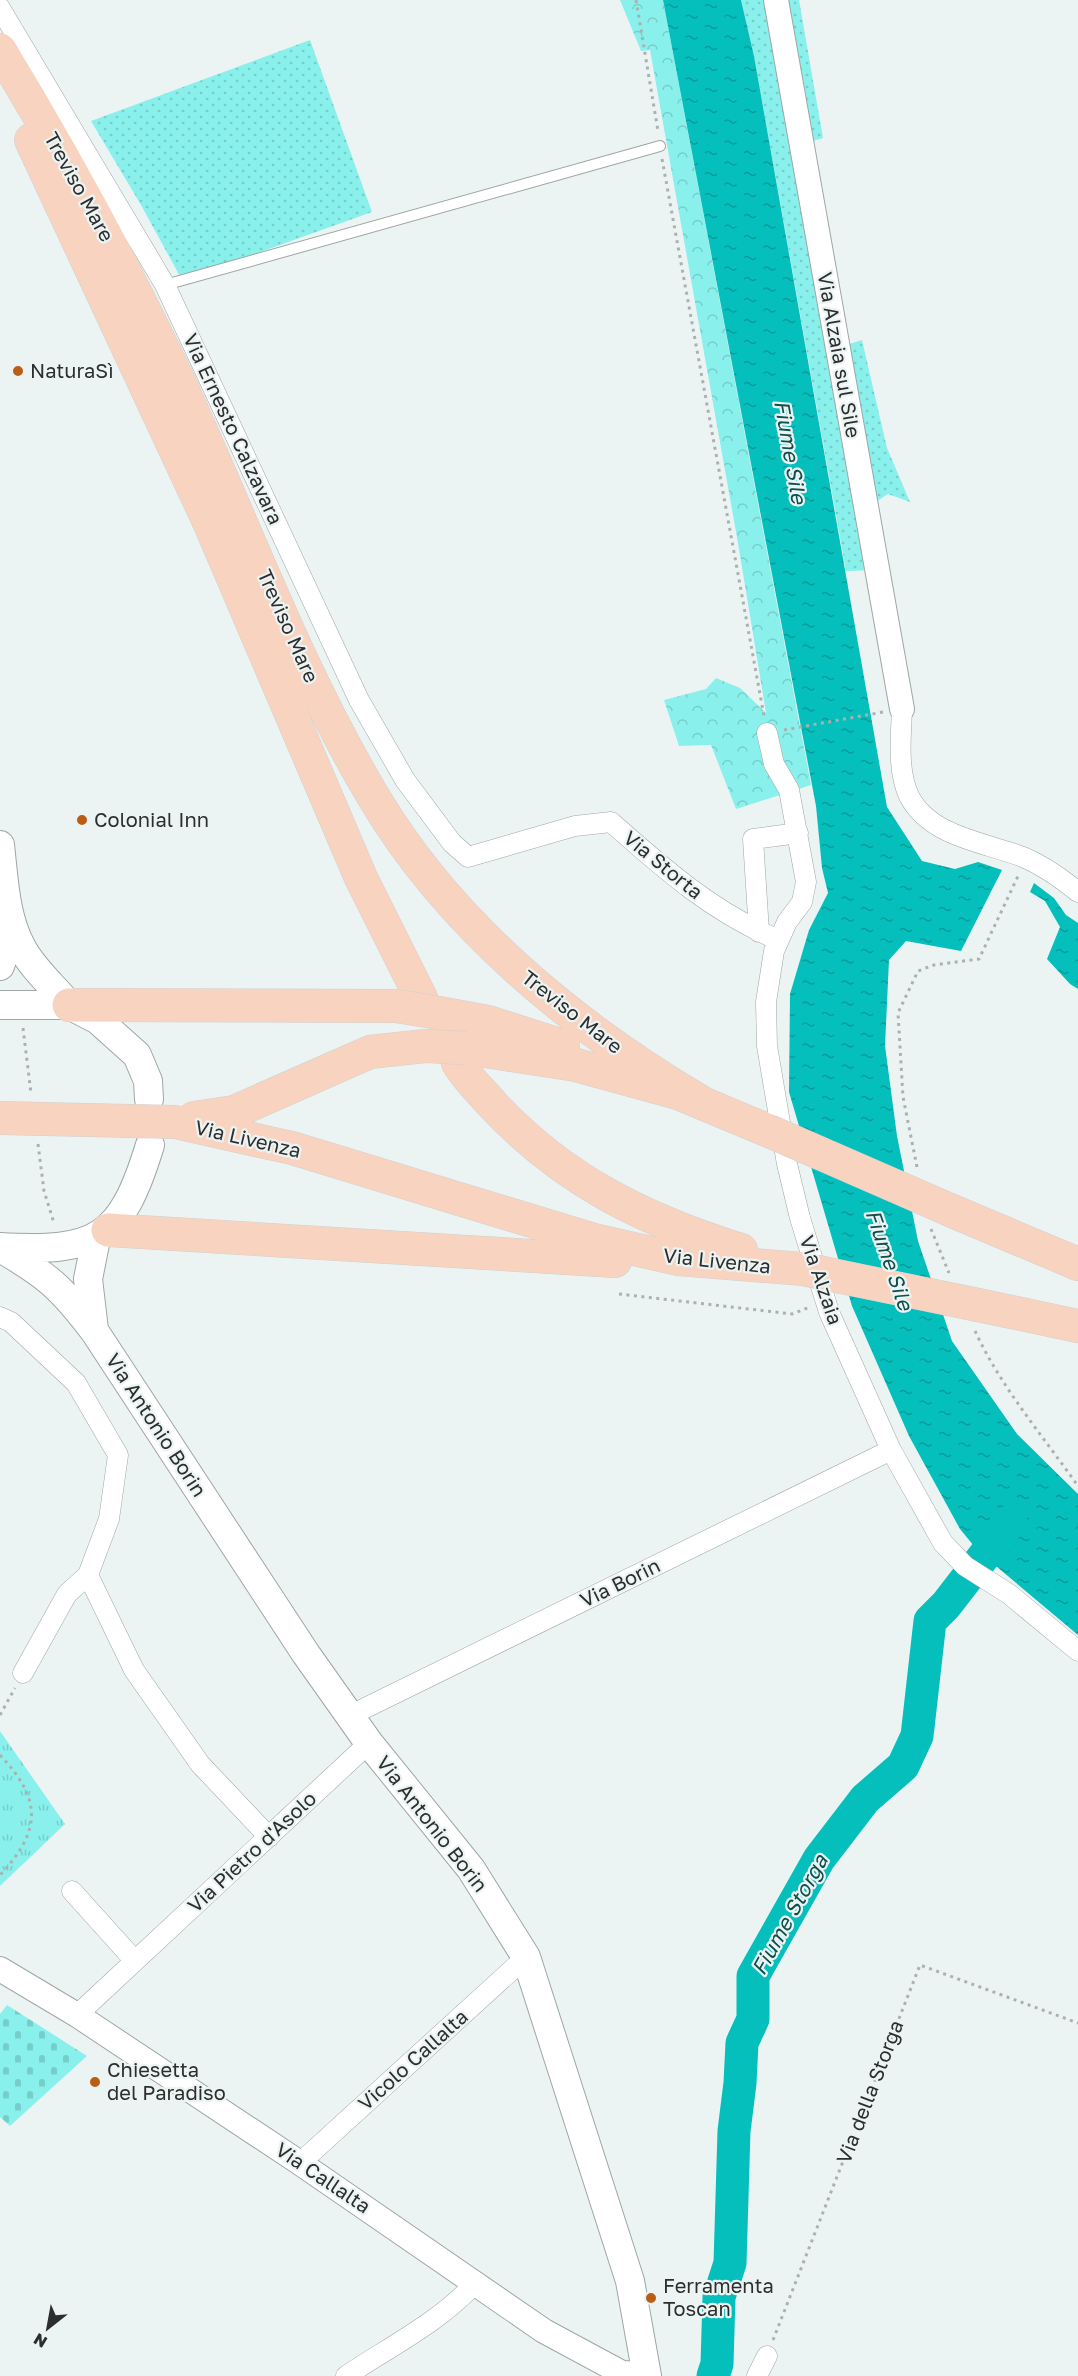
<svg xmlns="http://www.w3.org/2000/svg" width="1078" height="2376" viewBox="0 0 1078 2376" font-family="'Golos Text',sans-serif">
<defs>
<pattern id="grass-dots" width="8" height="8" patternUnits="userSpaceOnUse" patternTransform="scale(1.5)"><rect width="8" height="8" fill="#89f0ec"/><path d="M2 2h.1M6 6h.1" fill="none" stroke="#76cecb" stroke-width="1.8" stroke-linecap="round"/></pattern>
<pattern id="forest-crowns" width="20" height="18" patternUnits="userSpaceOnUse" patternTransform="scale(1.5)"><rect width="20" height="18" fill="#89f0ec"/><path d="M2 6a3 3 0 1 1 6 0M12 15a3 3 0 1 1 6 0" fill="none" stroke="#76cecb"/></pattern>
<pattern id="cemetery-stones" width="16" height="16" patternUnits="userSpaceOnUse" patternTransform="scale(1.5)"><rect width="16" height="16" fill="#89f0ec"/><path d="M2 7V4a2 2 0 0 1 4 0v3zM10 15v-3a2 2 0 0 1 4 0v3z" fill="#76cecb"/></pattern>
<pattern id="park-tufts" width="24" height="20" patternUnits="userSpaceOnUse" patternTransform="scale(1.5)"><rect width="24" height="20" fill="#89f0ec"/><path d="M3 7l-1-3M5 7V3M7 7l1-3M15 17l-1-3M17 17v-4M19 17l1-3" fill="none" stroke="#76cecb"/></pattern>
<pattern id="water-ripples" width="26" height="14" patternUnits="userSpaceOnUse" patternTransform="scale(1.5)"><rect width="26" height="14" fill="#05bfbc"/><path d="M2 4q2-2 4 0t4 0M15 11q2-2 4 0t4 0" fill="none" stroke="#079c99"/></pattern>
</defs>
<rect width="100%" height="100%" fill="#ecf4f3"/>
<!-- grass -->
<path fill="url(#grass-dots)" d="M741,0H799L823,138L813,141L846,345L862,340L887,448L910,502L888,494L871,505L881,570L846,571L754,56Z
M310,40L372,212L182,280L141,205L91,121Z"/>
<!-- forest -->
<path fill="url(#forest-crowns)" d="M620,0H663L811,785L736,809L711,745L679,746L664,700L706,689L716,678L740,688L766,713L738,543L650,50L641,51Z"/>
<!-- cemetery -->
<path fill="url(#cemetery-stones)" d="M7,2005L87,2056L10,2126L0,2117V2014Z"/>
<!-- park -->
<path fill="url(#park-tufts)" d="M0,1731L65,1824L0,1886Z"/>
<!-- water -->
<path fill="url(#water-ripples)" d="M663,0H741L754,56L887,807L922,861L955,869L978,862L1002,870L961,951L906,941L889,960L885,1046L897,1136L918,1241L952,1341L1017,1434L1078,1494V1635L978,1551L960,1529L909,1436L852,1306L789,1092L790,994L809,930L828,893L822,868L816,806Z
M1034,883L1054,898L1066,915L1078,923V989L1070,984L1047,959L1060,927L1045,901L1030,892Z"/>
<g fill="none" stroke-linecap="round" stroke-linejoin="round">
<!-- river -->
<path stroke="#05bfbc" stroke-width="33" d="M713,2376L717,2364L719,2297L730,2263L734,2131L740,2083L742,2043L753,2019V1976L819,1859L865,1799L903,1766L917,1736L930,1621L946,1605L1011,1521"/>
<defs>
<path id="service" d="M165,285L660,146"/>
<path id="minor" d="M0,8L165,285L359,700L405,780L452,843L468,857L575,826L611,822C663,868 713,913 779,940
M902,709C901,737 897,770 909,796C930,837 984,842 1023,857C1042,865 1062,879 1078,892
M767,733L774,764L789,790L806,882L802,902L787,922L774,951L766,1002L767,1046L787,1164L800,1218L829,1312L891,1450L943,1543L965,1566L1009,1594L1078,1651
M759,932L753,839L798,833
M0,1317L11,1322L76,1383L118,1455L109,1519L88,1575L134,1670L200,1764L269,1837
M23,1673L67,1594L88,1575
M349,1716L891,1450
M72,1891L135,1961
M77,2015L369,1743
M300,2163L526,1957
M346,2376C389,2347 440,2322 475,2283
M757,2376L767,2356"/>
<path id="tertiary" d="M776,0L902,709
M0,1969L77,2015L300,2163L544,2331L622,2373L647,2374"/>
<path id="secondary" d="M0,845C4,880 5,917 22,948C33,969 54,987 69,1005
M0,966L6,948L5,918
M0,1005H69L98,1020L137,1055L148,1081L149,1099
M0,1247C97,1252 121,1240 150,1145
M0,1248C47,1275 62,1288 95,1332L306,1654L369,1743L471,1869L526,1957L630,2281L647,2376
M94,1330L88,1279L96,1239"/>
<path id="trunk" d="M0,50C66,159 127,271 181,386C244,523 296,667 373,796C449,925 574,1027 701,1102
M31,140L210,524L361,878L421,998
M69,1005L396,1006
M439,1013L488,1022L563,1046
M466,1048L576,1065L678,1093L769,1131
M458,1063C467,1079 481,1091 493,1105C563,1180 644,1220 741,1250
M194,1118L234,1112L370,1052L425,1046
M175,1122L292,1148L594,1240L678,1259L803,1269
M950,1210L1078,1264
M108,1230L615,1261
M978,1305L1078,1326"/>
</defs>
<!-- service casing -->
<use href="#service" stroke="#9fa6a5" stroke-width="12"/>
<!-- minor casing -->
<use href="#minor" stroke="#9fa6a5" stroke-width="21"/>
<!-- tertiary casing -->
<use href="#tertiary" stroke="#9fa6a5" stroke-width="26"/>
<!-- secondary casing -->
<use href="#secondary" stroke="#9fa6a5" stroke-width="30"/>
<!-- trunk casing -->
<use href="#trunk" stroke="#d1d1d1" stroke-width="34"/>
<!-- path -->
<path stroke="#abb1b0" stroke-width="3" stroke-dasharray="3 4.5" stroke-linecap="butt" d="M636,0L658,131
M662,159L764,716
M784,730L883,712
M23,1028L31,1093
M38,1144L44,1191L54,1223
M917,1167L903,1097L898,1013L918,971L934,965L979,959L1019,874
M931,1229L949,1273
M619,1294L792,1314L810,1307
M975,1331C1001,1387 1042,1435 1078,1486
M0,1715L15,1688
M0,1755C42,1800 42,1830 0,1875
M773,2340L920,1965L1078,2023"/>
<!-- service -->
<use href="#service" stroke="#fff" stroke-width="10"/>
<!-- minor -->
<use href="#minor" stroke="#fff" stroke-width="20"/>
<!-- tertiary -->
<use href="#tertiary" stroke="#fff" stroke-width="24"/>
<!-- secondary -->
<use href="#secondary" stroke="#fff" stroke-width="28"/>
<!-- trunk -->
<use href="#trunk" stroke="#f7d3c0" stroke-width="33"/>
<defs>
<path id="trunk-bridge" d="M396,1006L439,1013
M425,1046L466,1048
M0,1118L175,1122
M769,1131L950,1210
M803,1269L978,1305"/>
</defs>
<!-- trunk-bridge casing -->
<use href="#trunk-bridge" stroke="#d1d1d1" stroke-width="34" stroke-linecap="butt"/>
<!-- trunk-bridge -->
<use href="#trunk-bridge" stroke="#f7d3c0" stroke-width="33"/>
</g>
<!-- markers -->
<g fill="#bc5d17" stroke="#ecf4f3" stroke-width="2">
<circle cx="18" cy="371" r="6"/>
<circle cx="82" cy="820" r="6"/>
<circle cx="95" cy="2082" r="6"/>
<circle cx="651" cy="2298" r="6"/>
</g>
<g text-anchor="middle" stroke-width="4.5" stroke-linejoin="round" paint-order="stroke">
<!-- street labels -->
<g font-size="20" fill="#2c2e2e" stroke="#ecf4f3">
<text transform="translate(79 187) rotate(61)" y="7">Treviso Mare</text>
<text transform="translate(839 355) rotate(80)" y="7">Via Alzaia sul Sile</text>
<text transform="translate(233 429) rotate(65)" y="7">Via Ernesto Calzavara</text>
<text transform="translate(288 626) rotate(66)" y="7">Treviso Mare</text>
<text transform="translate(663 865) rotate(39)" y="7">Via Storta</text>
<text transform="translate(572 1012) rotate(38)" y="7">Treviso Mare</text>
<text transform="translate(248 1139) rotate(13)" y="7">Via Livenza</text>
<text transform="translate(717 1261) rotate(6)" y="7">Via Livenza</text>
<text transform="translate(821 1280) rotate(71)" y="7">Via Alzaia</text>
<text transform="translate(156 1425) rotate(57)" y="7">Via Antonio Borin</text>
<text transform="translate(620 1583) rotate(-26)" y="7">Via Borin</text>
<text transform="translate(432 1824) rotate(52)" y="7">Via Antonio Borin</text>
<text transform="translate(252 1852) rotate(-43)" y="7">Via Pietro d'Asolo</text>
<text transform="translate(413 2060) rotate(-42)" y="7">Vicolo Callalta</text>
<text transform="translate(870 2092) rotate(-69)" y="7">Via della Storga</text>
<text transform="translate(323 2178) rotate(34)" y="7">Via Callalta</text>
</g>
<!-- poi labels -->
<g font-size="20" fill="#2c2e2e" stroke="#ecf4f3" text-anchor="start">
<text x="30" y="378">NaturaSì</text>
<text x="94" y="827">Colonial Inn</text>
<text x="107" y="2077">Chiesetta<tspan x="107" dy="23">del Paradiso</tspan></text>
<text x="663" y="2293">Ferramenta<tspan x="663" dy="23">Toscan</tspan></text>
</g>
<!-- water labels -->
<g font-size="21" font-style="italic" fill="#0d4f4d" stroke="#ecf4f3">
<text transform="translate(790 452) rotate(80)" y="7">Fiume Sile</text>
<text transform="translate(889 1260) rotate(71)" y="7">Fiume Sile</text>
<text transform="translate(790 1915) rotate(-61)" y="7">Fiume Storga</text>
</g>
</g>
<!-- north arrow -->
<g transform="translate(48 2328) rotate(211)" stroke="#ecf4f3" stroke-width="4.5" paint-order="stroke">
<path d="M0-4.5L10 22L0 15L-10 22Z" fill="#2c2e2e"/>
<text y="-9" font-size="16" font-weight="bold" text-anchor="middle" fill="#2c2e2e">N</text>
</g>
</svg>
